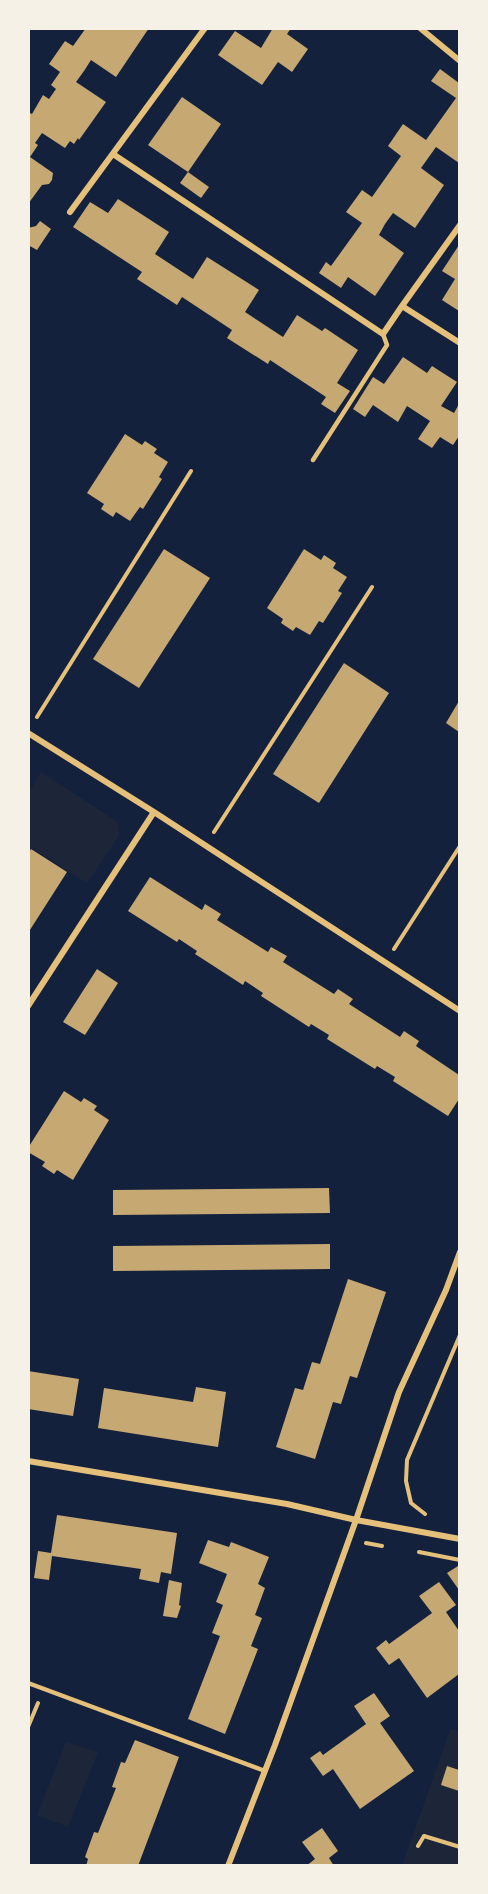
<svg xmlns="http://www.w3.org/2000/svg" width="488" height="1894" viewBox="0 0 488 1894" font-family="'Titillium Web',sans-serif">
<rect width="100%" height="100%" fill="#14213d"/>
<!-- green -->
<path fill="#1d2539" d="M41,772L116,821L119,828L118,837L87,883L32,848L29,852V792Z
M450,1730H459V1865L402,1866Z
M66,1742L98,1752L68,1827L37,1815Z"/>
<!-- building -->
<path fill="#c6a872" d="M86,28H149L116,77L91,60L84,71L76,82L106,102L79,140L78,138L74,144L70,141L65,148L42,133L35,143L38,145L30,157L53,173L52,180L49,184L42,185L28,204V116L30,113L32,114L43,95L49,99L56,89L51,85L60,72L49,64L65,41L73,46Z
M273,28H291L287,34L308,49L292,72L278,62L262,85L218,55L235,31L261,48Z
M440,69L459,83V163L436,147L421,168L444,185L415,228L393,213L385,224L379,235L404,253L375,296L348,277L341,288L319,273L326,262L331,266L362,223L346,212L362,190L372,197L401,156L388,146L403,124L426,140L456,98L431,81Z
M182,97L221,124L188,172L148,145Z
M188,172L209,187L201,198L180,183Z
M118,199L169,232L155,254L193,279L207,257L259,290L245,312L283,337L297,315L322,331L325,328L358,350L337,383L350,391L335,413L321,404L326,397L270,360L268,364L227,338L232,330L182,297L177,305L137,279L142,272L73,227L90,202L108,213Z
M40,221L51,229L37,250L28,245V228L36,226Z
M459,245V311L442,300L455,279L442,271Z
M403,357L427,373L432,366L457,382L441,406L454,413L459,404V436L453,445L440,437L432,448L418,439L430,421L407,406L398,422L373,405L365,417L353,409L373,377L384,384Z
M125,434L142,445L145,441L157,449L154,453L168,462L159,477L162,479L143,509L140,507L130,521L116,512L113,517L101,509L104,504L87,493Z
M164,549L210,578L139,688L93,659Z
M304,549L321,560L324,555L336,563L333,568L347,577L338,591L342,593L323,623L319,621L310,635L296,627L293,631L281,623L283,619L267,608Z
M344,663L389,693L319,803L273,774Z
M459,701V732L446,723Z
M31,849L67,872L28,933V854Z
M150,877L202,910L205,904L221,914L217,920L268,952L271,947L287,956L283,962L334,994L338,989L353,999L349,1004L400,1037L404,1031L419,1041L416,1046L459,1075V1099L448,1116L393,1081L395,1077L377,1066L375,1069L327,1039L329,1035L311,1024L309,1027L261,996L263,993L245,981L243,985L195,954L197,951L179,939L177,942L128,911Z
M97,969L118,983L85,1035L63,1022Z
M64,1091L81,1102L84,1098L97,1106L94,1110L109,1120L73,1180L57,1170L54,1174L42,1166L45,1162L28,1152V1148Z
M329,1188L330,1213L113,1215V1190Z
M330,1244V1269L113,1271V1246Z
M348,1279L386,1292L357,1378L350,1376L341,1404L333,1402L315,1459L276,1447L295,1388L303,1390L312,1362L320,1364Z
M28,1371L79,1379L73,1416L28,1409Z
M196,1387L226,1392L218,1447L98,1428L104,1388L193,1402Z
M57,1515L177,1533L171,1574L161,1572L159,1583L139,1579L141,1569L52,1556L49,1580L34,1578L38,1551L51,1553Z
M208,1540L229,1547L231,1542L269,1557L258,1584L265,1588L255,1615L262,1618L251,1646L258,1649L225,1734L188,1719L220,1636L212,1633L223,1605L216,1602L227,1574L199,1563Z
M458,1566L459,1567V1590L447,1573Z
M169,1580L182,1583L179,1605L181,1606L177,1618L163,1616Z
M439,1582L456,1605L446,1612L459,1631V1674L427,1698L399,1658L389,1665L376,1648L386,1640L389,1644L432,1613L419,1596Z
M374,1693L390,1716L380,1723L414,1771L360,1809L333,1769L323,1776L310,1758L320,1751L323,1755L366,1724L354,1706Z
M135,1740L179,1757L138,1866H86L88,1859L85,1857L94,1832L98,1833L116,1788L112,1787L121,1762L125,1763Z
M447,1766L459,1770V1791L441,1785Z
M322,1828L338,1851L329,1858L334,1866H306L315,1859L302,1842Z"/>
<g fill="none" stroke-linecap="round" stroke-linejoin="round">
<!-- path -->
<path stroke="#e5c07b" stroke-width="4" d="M37,717L191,471
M214,832L372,587
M394,949L460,846
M425,1514L411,1503L406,1481L407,1460L460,1335
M366,1543L382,1546
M419,1552L460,1560
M28,1727L38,1703
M418,1846L424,1836L460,1847"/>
<!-- service -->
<path stroke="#e5c07b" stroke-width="4.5" d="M313,460L387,345L383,334
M28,1683L265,1771"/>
<!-- minor -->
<path stroke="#e5c07b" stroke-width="6" d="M420,28L460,61
M113,154L383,334L402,306
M70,212L205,28
M460,225L402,306L460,343
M28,733L154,812L460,1011
M28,1006L154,812
M28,1461L287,1504L356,1520L460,1539
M228,1866L275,1745L356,1520L399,1392L446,1290L460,1252"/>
</g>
<!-- border -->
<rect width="488" height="1894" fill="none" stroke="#f6f1e7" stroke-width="60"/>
</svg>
